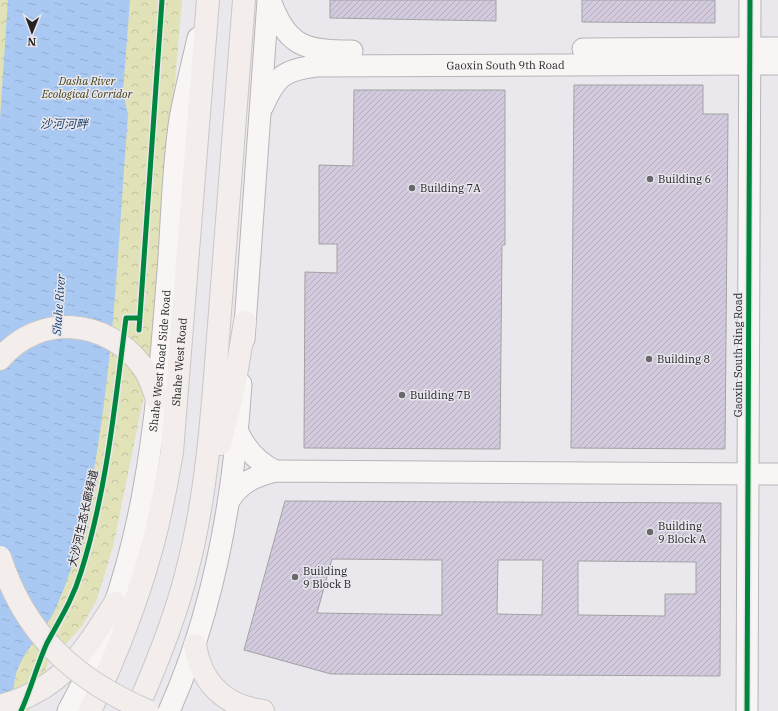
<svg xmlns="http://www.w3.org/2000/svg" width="778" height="711" viewBox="0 0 778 711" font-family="'IBM Plex Serif','Noto Sans SC',serif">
<defs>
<pattern id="forest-crowns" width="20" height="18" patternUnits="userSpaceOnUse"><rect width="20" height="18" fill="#e2e2b8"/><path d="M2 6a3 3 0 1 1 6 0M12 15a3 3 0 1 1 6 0" fill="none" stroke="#c2c29e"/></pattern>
<pattern id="water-ripples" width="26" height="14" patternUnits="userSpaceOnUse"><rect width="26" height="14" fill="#a9c9f2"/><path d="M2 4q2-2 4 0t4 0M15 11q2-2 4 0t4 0" fill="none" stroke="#91accf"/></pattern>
<pattern id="building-hatch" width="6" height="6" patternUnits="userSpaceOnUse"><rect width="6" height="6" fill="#d3cbdd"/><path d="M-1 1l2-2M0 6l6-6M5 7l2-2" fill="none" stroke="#b5aebe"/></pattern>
</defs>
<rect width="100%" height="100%" fill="#eae8ec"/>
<!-- forest -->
<path fill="url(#forest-crowns)" d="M0,0H182L153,340L143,400L113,547L97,599L82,626L47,665L42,684L29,711H0Z"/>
<!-- water -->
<path fill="url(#water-ripples)" d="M8,0H130L123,92L128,115C117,256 113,400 80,538C76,558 62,596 53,614C42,634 23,651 16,674C13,686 13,699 11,711H0V119Z"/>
<!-- building -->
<path fill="url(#building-hatch)" stroke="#a2a2a4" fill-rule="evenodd" d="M330,0H496V21L330,18Z
M582,0H715V23L582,22Z
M574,85H703V114H728L725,449L571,448Z
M354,90H505V245H502L500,449L304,448L305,272L337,273V244H319V165L353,166Z
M285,501L721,503L720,676L331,674L244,650ZM332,559L442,560V615L317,613ZM498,560H543L542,615L497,614ZM578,561L696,562V594H665V616L578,615Z"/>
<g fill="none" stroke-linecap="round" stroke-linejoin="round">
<defs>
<g id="secondary">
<path d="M270,0C287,47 305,51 352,51"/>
<path d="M583,49L778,48"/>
<path id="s1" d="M263,106C276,76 284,70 316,66L778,64"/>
<path d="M244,339L268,0"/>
<path d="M238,432C246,450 257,462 275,471"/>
<path d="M229,501C239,483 255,476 275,471L778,474"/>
<path id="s2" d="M68,711C147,569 157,415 169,257C172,212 173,164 180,119C185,92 192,65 198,38"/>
<path d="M169,711C215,609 234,495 241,384"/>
<path d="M747,711L750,0"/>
</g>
<g id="primary">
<path d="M0,359C39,313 106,318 142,366C150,376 153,388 157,399"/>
<path d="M220,444L233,392L245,322"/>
<path d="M195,645C201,683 225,706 263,711"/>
<path d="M0,706C61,690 83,653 115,603"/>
<path id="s3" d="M90,711C114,660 135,608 150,554C160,521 166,486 172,452L208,0"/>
<path d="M136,711C156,666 175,619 187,571C209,486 213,399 220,312C228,208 236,104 244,0"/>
</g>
</defs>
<!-- secondary casing -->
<use href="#secondary" stroke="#b6b5b8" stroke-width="23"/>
<!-- primary casing -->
<use href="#primary" stroke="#c8c7c8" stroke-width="24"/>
<!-- secondary -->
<use href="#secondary" stroke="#f8f5f4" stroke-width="21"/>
<!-- primary -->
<use href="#primary" stroke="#f3eeeb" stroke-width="22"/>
<defs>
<path id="primary-bridge" d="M0,557C25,635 75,680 148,711"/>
</defs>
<!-- primary-bridge casing -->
<use href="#primary-bridge" stroke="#c8c7c8" stroke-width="24" stroke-linecap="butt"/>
<!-- primary-bridge -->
<use href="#primary-bridge" stroke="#f3eeeb" stroke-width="22"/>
<defs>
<path id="cycleway" d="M139,330L162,0
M21,711C31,689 37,665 47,643C60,619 73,599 81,572C107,490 115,403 126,318H140
M747,711L750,0"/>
</defs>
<!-- cycleway casing -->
<use href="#cycleway" stroke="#e9e7ed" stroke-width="8"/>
<!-- cycleway -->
<use href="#cycleway" stroke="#00873e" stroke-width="5"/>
</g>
<!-- markers -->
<g fill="#69686b" stroke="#e9e7ed" stroke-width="1.5">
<circle cx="650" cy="179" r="4"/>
<circle cx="412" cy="188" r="4"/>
<circle cx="649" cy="359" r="4"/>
<circle cx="402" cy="395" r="4"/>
<circle cx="650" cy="532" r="4"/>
<circle cx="295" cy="577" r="4"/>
</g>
<g text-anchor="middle" stroke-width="3" stroke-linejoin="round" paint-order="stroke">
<!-- street labels -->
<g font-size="11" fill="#232325" stroke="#e9e7ed">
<text dy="4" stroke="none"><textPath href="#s1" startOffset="261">Gaoxin South 9th Road</textPath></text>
<text transform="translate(738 355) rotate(-90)" y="4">Gaoxin South Ring Road</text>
<text dy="4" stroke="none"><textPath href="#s2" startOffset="365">Shahe West Road Side Road</textPath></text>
<text dy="4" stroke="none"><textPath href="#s3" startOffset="363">Shahe West Road</textPath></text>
<text transform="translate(83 518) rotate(-77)" y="4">大沙河生态长廊绿道</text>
</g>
<!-- park labels -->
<g font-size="11" font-style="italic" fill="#3e3f16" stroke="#e9e7ed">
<text x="87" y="85">Dasha River<tspan x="87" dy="13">Ecological Corridor</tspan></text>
</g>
<!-- poi labels -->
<g font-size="11" fill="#232325" stroke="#e9e7ed" text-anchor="start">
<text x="658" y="183">Building 6</text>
<text x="420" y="192">Building 7A</text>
<text x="657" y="363">Building 8</text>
<text x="410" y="399">Building 7B</text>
<text x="658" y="530">Building<tspan x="658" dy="13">9 Block A</tspan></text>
<text x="303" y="575">Building<tspan x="303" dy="13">9 Block B</tspan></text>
</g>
<!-- water labels -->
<g font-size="12" font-style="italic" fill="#173f6c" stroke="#e9e7ed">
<text x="64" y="128">沙河河畔</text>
<text transform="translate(59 305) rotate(-86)" y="4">Shahe River</text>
</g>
</g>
<!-- north arrow -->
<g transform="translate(32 32) rotate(181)" stroke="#e9e7ed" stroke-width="3" paint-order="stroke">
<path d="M0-3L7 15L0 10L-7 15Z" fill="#232325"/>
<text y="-6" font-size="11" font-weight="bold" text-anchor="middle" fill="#232325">N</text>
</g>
</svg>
